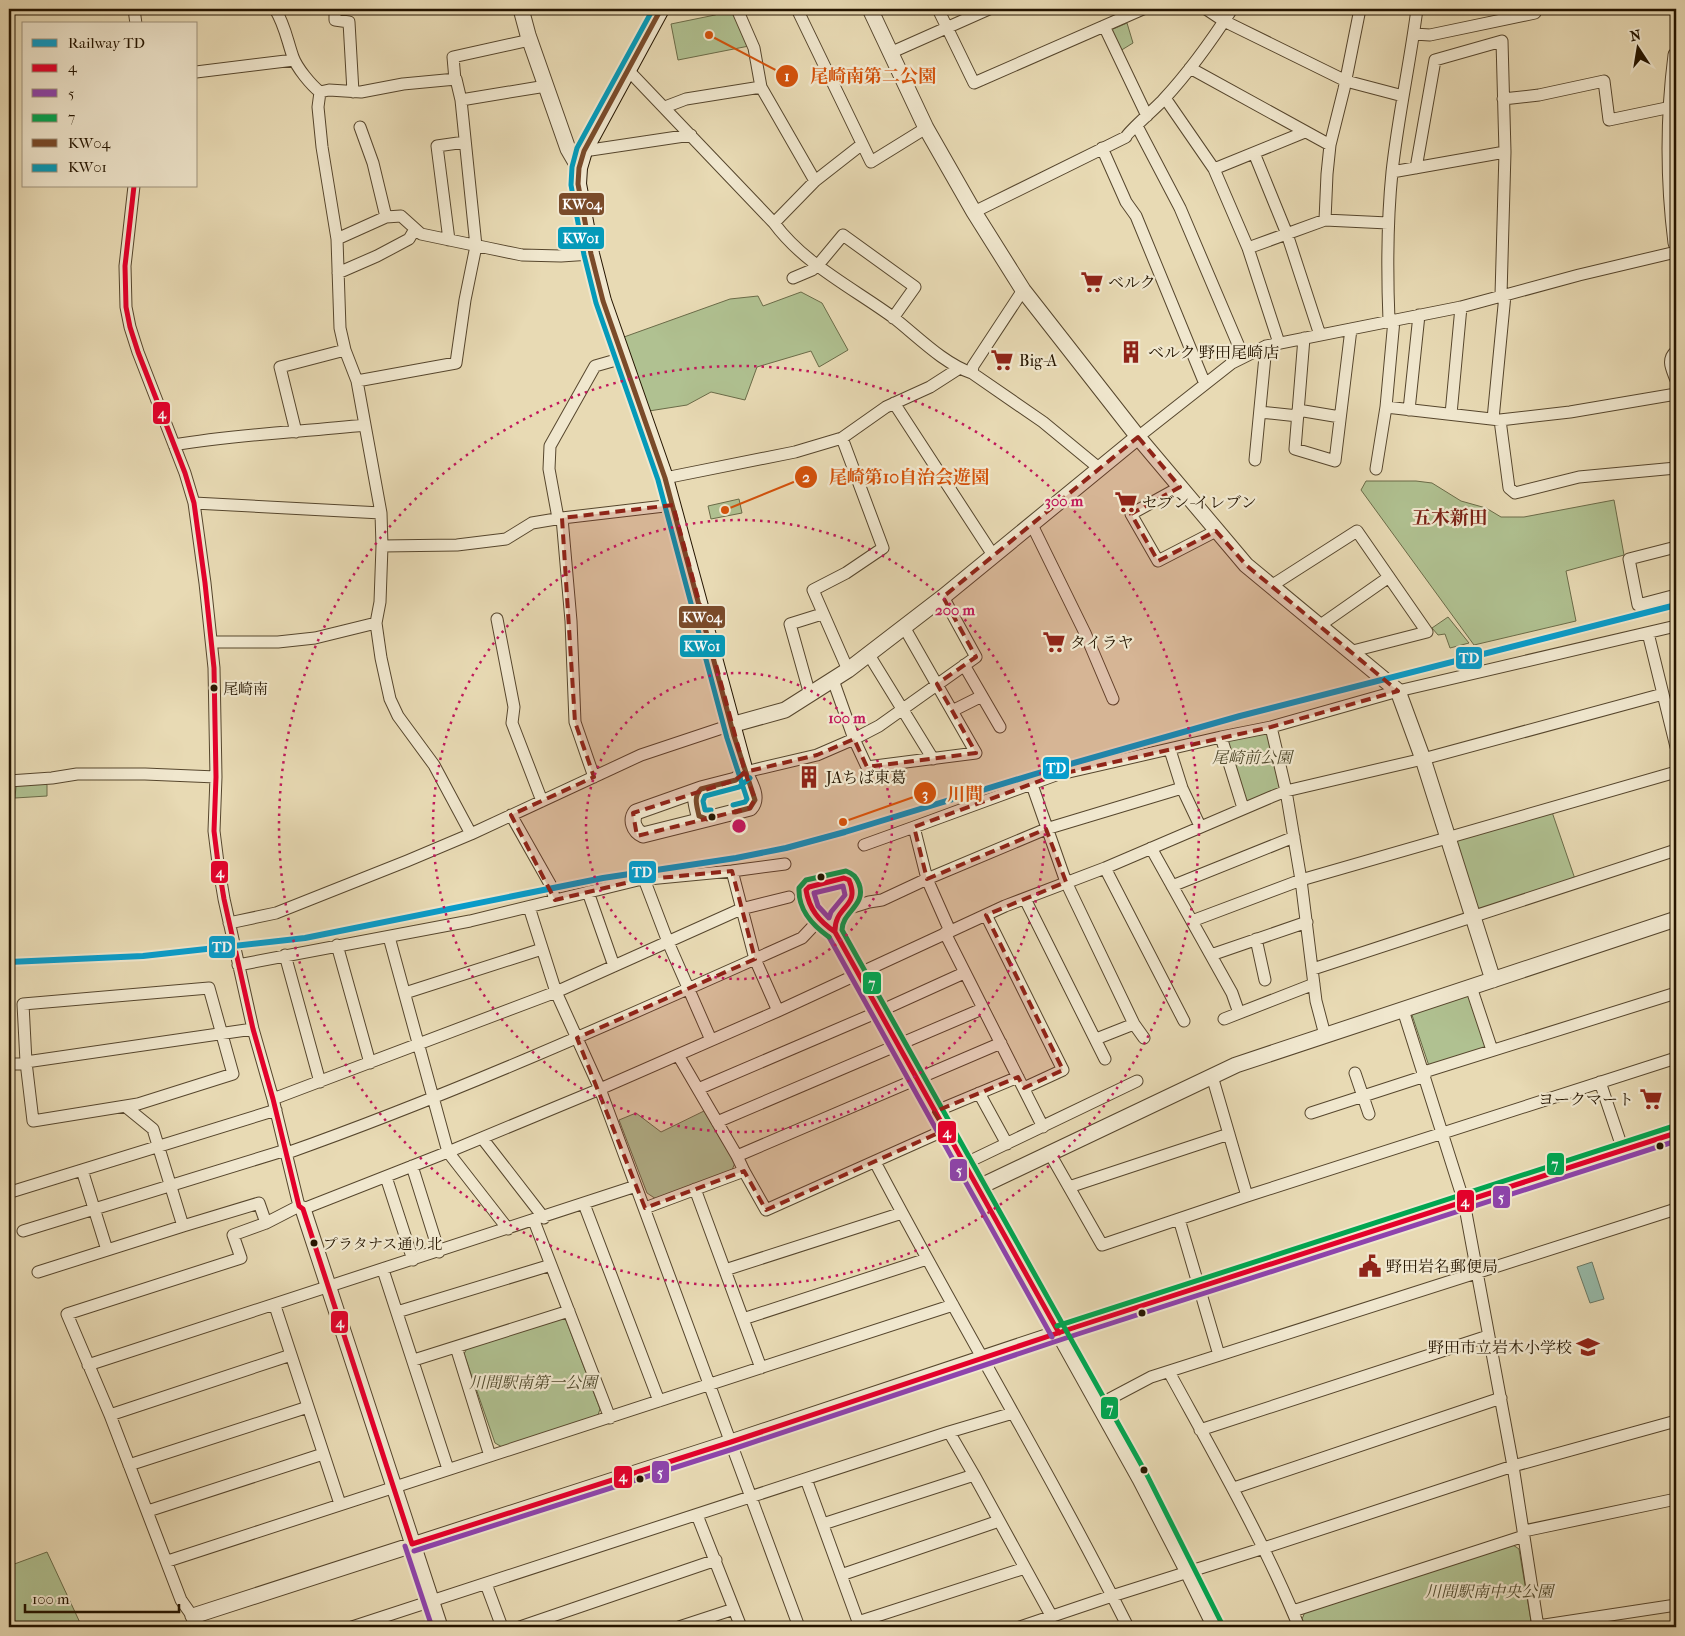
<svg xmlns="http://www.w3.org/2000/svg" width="1685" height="1636" viewBox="0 0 1685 1636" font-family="'IM FELL French Canon','Noto Serif JP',serif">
<rect width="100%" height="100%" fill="#e8dab4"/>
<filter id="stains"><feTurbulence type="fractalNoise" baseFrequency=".004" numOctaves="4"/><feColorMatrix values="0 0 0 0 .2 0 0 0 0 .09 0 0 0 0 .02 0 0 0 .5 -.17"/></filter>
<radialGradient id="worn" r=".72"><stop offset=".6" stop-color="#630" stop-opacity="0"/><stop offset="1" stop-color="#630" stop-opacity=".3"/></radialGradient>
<!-- green -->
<path fill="#b0c191" stroke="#6a6b48" d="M730,9H732L749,46L678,60L671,24L715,15Z
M1127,23L1133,43L1120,51L1111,30Z
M801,292L822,303L848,350L819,367L811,351L757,367L745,400L711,392L687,405L649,411L624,337L730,299L758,296L763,306Z
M1366,481H1416L1432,483L1461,501L1486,508L1501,517H1524L1614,500L1624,555L1566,571L1576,621L1474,645L1361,490Z
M739,499L742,513L711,519L708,506Z
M1448,617L1469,643L1450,648L1445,634L1438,635L1432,628Z
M1268,731L1282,788L1244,803L1225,740Z
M43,781L47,785V796L15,798L16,786L19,783Z
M1552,812L1575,879L1475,910L1454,841Z
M1469,993L1487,1047L1429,1066L1411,1012Z
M704,1111L735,1163L732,1170L656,1199L647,1193L619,1120L636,1113L661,1132Z
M560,1318L566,1320L600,1409L598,1415L502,1447L495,1443L464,1354L467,1348Z
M1513,1545L1519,1549L1532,1627H1305L1302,1619L1305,1612Z
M47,1552L82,1627H9V1566Z"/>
<!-- water -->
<path fill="#97bbaa" stroke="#697966" d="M1592,1262L1604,1299L1590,1303L1577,1267Z"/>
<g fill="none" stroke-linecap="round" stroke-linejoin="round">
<defs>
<path id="minor" d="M134,9L136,24
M275,9C285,25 287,40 293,57C297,68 311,85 320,92
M335,9V20L349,22L353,92
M737,9L754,48L761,87L815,181
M797,9L871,162L926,128
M938,9L974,83L1143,9
M1206,9L1224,21L1346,81L1403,96
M1104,26L1147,116
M1414,34L1430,35L1535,13
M890,53L989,9
M1190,68L1330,145
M628,70L774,223C804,264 853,288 894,318C917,336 944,364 972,373L1043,422L1100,469
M196,72L294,60
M455,80L453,57L530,40
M320,92L318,107L322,147L337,239L340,328L345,350L357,381L381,513L382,546L380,602L376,623L381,658L390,699L398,716L434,765L471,834
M320,92L329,90L361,92L403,84L456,79L461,100L476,246L465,300L456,363L357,381
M1165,98L1214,169L1248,248L1279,343
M1503,99L1539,95L1604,81L1609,120L1676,106
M461,100L546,86
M665,107L686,99L761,87
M1137,126L1180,208L1243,356
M360,127L373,163L386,217L401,216L421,234L488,248L522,255L561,256L591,254
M1102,148L1126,202L1136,216L1205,384
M584,151L691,135
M1254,153L1287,234L1320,335
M1416,168L1435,60L1502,41L1505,152L1501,295
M1214,169L1305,132
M1392,172L1505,152
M134,186L125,266L126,307L130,327L138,352L185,473L194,503L205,583L214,668L216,777L214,831L218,863L224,899L253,1029L273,1099L299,1206L303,1209L448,1152L600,1089L778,1011L1005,906L1105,868L1271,797L1286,791L1423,759L1663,694
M974,212L1126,137C1127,133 1158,106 1164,99C1189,72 1212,40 1232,9
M1325,220L1327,174L1330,145L1344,89L1360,9
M774,223L815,181L861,145
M337,239L386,217
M449,240L437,146L465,142
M1248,248L1325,220L1388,223
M338,273L377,256L409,239L415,229
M793,278L812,270L818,265L843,235L915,287L893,318
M1389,321C1387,271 1387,222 1392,172C1398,117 1410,63 1417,9
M1304,338L1295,449L1335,461L1351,329
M1676,351C1666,360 1672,369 1676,380
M972,373L973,366L1023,290
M894,403L993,555
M1386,407L1500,420L1570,412L1676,394
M1298,410L1340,417
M1409,410L1419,315
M1260,412L1298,416
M1451,414L1461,307
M1493,419L1505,295
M1500,420L1509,488L1515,493L1579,477L1676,468
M296,432L280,367L345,350
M1138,437L1232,363L1266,346L1461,307L1579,275L1676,252
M842,438L883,548L846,573L813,590L848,670
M174,445C237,434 301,432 365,425
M1255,460L1266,346
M1376,469L1386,407L1394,320
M665,478L795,452L842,438L886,407L930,387L958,369
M1180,487L1131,514L1158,561L1216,531
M194,503L381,513
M558,518L549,469L550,446L595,366L623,358
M562,518L571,621L575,722L594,777
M1032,525L1085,633L1113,699
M382,546L457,545L506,539L532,523L562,518L673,505
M1676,547L1629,559L1638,605L1676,595
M1271,586L1357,531L1427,632L1349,652
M497,619L514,707L512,723L542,801
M1319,626L1389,577
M1648,633L1676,747
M212,642H278L315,638L376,623
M869,655L933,759
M964,665L1000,727
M833,680L854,739L867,767L976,753L904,627
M810,695L790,624L822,614
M952,711L982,696
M1271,727L1286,791L1301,880L1316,1001L1325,1035
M1221,737L1243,808
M1170,750L1182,788L1200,826
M745,772L817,755L854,739L879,726L976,657L943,597
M9,781L52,778L77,774H145L216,777
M1032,785L1066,882L1134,1024L1144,1038
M511,815L550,884L555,900
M864,845L914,827
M1151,848L1232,993L1239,1013
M1105,868L1184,1021
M732,871L755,959L778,1011
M644,879L668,942L711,1040
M1172,886L1294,837
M588,892L614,966
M1025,899L1105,1059
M849,905L853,907L869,902L882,900L927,879L1046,829L1182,788
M529,907L556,992L600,1089L799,1627
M986,915L1063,1070L1024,1088
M1192,921L1301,880L1676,772
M229,923L276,913L407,861L471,834L641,755L731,725
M950,931L927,879L914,827L1056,775L1221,737L1271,727L1398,691L1676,626
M945,933L1043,1127
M389,937L448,1152L508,1229
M1256,939L1265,980
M337,945L370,1063
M285,955L320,1082
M1211,955L1307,922
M238,965L470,921L638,880L732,871L785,864
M1313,969L1676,850
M1471,987L1492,1050
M209,988L233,1074L138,1104L33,1121L26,1062L23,1004Z
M405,993L542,949
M1403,1010L1464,1202L1513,1466L1538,1627
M1224,1019L1314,984
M1096,1039L1134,1024
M678,1055L737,1156L744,1171L766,1210L945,1130
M26,1062L253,1029
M9,1064H26
M1424,1072L1676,993
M1355,1073L1369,1114
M1212,1076L1247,1196
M1600,1082L1623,1150
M698,1089L878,1012L964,973
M979,1093L1007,1144
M273,1099L556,992L741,909L789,897
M934,1112L1018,1077
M1311,1113L1425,1076
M717,1122L982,1009
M482,1138L544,1218
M1049,1152L1102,1245L1247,1196L1676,1058
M287,1153C462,1091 632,1014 802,938L819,920
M737,1156L1001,1043
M875,1162C957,1318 1049,1470 1128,1627
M964,1164L1137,1081
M412,1166L439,1252
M82,1170L107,1250
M386,1177L413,1260
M1069,1187L1229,1134
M695,1189L761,1368
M14,1191L276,1110
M584,1204L659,1401
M645,1208L744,1171
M1179,1219L1219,1355
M534,1221L610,1418
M183,1226L259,1203L266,1223
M23,1231L286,1150
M383,1270L448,1469
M725,1270L902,1213
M38,1272L183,1226L153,1129L126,1107
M275,1306L340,1504
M397,1312L551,1265
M743,1319L927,1259
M456,1347L490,1456
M414,1360L569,1311
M88,1365L636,1186
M1169,1372C1215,1456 1263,1539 1299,1627
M1098,1405L1151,1377L1676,1209
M110,1415L291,1355
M1200,1430L1488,1336
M949,1432L974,1475L1052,1617
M129,1465L308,1407
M806,1479L860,1627
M1234,1488L1501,1398
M148,1511L323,1454
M697,1515L741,1627
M823,1524L974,1475
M1524,1531L1676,1499
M168,1561L953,1305
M841,1575L999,1521
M486,1584L502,1627
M1293,1611L1524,1536
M858,1622L1025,1568
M1538,1626L1676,1605
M200,1627L181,1600L110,1415L67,1314L241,1258L233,1235L266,1223L299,1206
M352,1627L949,1432L1013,1413
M520,1627L716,1560
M679,1627L734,1609
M1020,1627L1112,1596L1264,1548L1513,1466L1676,1421"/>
<path id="tertiary" d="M521,9L528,35L568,149L579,168
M870,9L926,128L974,212L1023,290L1138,437L1246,565L1398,691L1423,759L1493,980
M1676,55C1668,118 1668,180 1676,243
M731,725L785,710L848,670L943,597L1138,437
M745,772C749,783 760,797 750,808L707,819L699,816C697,805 692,797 701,789L736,780Z
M701,789L636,812C630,820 634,831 643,835L707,819
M835,932C820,922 807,910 806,890L809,887L844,878L849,880C865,908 830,905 835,932L1140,1479L1188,1572L1215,1627
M977,1188L1236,1065L1676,919
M303,1209L440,1627
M193,1616L731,1442L1076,1327L1676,1133"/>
<path id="secondary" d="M661,9L584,151L579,168L578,184L591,254L603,301L665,478L745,772"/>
</defs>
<!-- minor casing -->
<use href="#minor" stroke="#56462d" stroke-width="13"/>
<!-- tertiary casing -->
<use href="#tertiary" stroke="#56462d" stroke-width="17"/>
<!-- secondary casing -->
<use href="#secondary" stroke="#251500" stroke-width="18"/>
<!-- minor -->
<use href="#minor" stroke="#f0e7ce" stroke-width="11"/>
<!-- tertiary -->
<use href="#tertiary" stroke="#f0e7ce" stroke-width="15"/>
<!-- secondary -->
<use href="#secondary" stroke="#f0e7ce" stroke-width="16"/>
<defs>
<path id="bus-1" d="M134,186L125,266L126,307L130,327L138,352L185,473L194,503L205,583L214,668L216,777L214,831L218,863L224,899L253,1029L273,1099L299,1206L303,1209L412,1544
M844,878L849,880C861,908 834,905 835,932C819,921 809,909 806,890L809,887Z
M835,932L1059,1333
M412,1544L731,1442L1076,1327L1676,1133"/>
<path id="bus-2" d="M843,886L845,895L831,912L829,918L818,906L814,893Z
M829,937L1052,1337
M405,1546L432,1627
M414,1551L733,1449L1078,1334L1676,1141"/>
<path id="bus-3" d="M829,937C812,925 798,910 799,888L806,880L846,871C854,874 856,877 859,884C867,905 842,912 842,930L1147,1475L1222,1624
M1057,1326L1674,1126"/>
<path id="bus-4" d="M661,9L584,151L579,168L578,184L591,254L603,301L665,478L734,736L755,800L750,808L735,812
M713,817L707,819L699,816C697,806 693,797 701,789L736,780L745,772"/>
<path id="bus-5" d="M653,9L577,148L572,167L571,185L584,255L596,303L658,480L727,738L747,799L745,802L733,805
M711,810H705L703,801L705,796L739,787L750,778"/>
</defs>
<!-- bus-1 casing -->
<use href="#bus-1" stroke="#f0e7ce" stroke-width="9"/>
<!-- bus-2 casing -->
<use href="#bus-2" stroke="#f0e7ce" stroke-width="9"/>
<!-- bus-3 casing -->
<use href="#bus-3" stroke="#f0e7ce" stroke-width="9"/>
<!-- bus-4 casing -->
<use href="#bus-4" stroke="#f0e7ce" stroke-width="9"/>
<!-- bus-5 casing -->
<use href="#bus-5" stroke="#f0e7ce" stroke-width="9"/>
<!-- bus-1 -->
<use href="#bus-1" stroke="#e4002b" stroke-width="5"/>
<!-- bus-2 -->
<use href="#bus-2" stroke="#8e44ad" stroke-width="5"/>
<!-- bus-3 -->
<use href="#bus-3" stroke="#00a651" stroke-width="5"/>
<!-- bus-4 -->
<use href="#bus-4" stroke="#7a4b2a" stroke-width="5"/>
<!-- bus-5 -->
<use href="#bus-5" stroke="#049ab9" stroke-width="5"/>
<defs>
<path id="rail-1" d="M9,962L143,956L305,938L603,878L736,858L786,848L845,832L1035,774L1240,716L1676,605"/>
</defs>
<!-- rail-1 casing -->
<use href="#rail-1" stroke="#f0e7ce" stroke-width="10"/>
<!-- rail-1 -->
<use href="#rail-1" stroke="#079dcc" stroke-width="6"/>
</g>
<!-- marked area -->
<path fill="#8f2418" fill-opacity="0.2" stroke="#8f2418" stroke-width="4" stroke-dasharray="10 6" stroke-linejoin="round" d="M1138,437L1180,487L1131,514L1158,561L1216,531L1246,565L1398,691L1271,727L1056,775L914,827L927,879L1046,829L1066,882L986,915L1063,1070L1024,1088L1018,1077L934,1112L945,1130L766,1210L744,1171L645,1208L577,1038L755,959L732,871L638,880L555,900L511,815L594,777L575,722L562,518L673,505L745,772L736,780L633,813L637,836L750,808L755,799L745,772L817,755L854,739L867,767L976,753L937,684L976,657L943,597Z"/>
<!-- distance rings -->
<g fill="none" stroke="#c2185b" stroke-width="2.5" stroke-dasharray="2.5 5">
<circle cx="739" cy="826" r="153"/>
<circle cx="739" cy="826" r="306"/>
<circle cx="739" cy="826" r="460"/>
</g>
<!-- icons -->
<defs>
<symbol id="supermarket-bare" viewBox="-9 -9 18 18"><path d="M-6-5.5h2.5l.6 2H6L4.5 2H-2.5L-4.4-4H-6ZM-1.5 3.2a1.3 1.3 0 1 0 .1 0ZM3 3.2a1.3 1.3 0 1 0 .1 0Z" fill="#8f2418" stroke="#f0e7ce" stroke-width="2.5" paint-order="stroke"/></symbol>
<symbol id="building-bare" viewBox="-9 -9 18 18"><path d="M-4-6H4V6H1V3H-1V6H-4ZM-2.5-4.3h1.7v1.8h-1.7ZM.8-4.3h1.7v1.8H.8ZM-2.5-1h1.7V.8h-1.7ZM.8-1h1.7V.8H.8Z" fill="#8f2418" stroke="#f0e7ce" stroke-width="2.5" paint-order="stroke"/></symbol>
<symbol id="civic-bare" viewBox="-9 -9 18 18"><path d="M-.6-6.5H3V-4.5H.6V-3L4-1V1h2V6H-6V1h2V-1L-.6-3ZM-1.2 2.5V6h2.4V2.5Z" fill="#8f2418" stroke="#f0e7ce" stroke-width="2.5" paint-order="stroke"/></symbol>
<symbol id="school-bare" viewBox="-9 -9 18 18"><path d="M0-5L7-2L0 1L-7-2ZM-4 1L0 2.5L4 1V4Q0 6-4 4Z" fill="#8f2418" stroke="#f0e7ce" stroke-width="2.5" paint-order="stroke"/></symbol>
</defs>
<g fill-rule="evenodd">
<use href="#supermarket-bare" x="1076" y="266" width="32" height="32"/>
<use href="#building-bare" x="1115" y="336" width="32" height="32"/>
<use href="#supermarket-bare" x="986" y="344" width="32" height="32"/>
<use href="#supermarket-bare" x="1110" y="486" width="32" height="32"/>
<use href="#supermarket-bare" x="1038" y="626" width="32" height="32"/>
<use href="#building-bare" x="793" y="761" width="32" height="32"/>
<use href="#supermarket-bare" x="1635" y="1083" width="32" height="32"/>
<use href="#civic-bare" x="1354" y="1250" width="32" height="32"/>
<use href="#school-bare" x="1572" y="1331" width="32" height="32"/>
</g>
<!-- markers -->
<g fill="#251500" stroke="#f0e7ce" stroke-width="2">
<circle cx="214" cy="688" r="4.5"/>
<circle cx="712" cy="817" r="4.5"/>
<circle cx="821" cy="877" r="4.5"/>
<circle cx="1660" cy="1146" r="4.5"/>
<circle cx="314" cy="1243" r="4.5"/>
<circle cx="1142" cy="1313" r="4.5"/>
<circle cx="1144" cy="1470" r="4.5"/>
<circle cx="640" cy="1479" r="4.5"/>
</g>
<g text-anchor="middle" stroke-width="4.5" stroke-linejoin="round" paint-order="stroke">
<!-- bus labels -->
<g font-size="15" fill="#251500" stroke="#f0e7ce" text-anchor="start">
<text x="223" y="694">尾崎南</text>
<text x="323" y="1249">プラタナス通り北</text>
</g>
<!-- poi labels -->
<g font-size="16" fill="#251500" stroke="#f0e7ce" text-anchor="start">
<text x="1108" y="288">ベルク</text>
<text x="1148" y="358">ベルク 野田尾崎店</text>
<text x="1019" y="366">Big-A</text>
<text x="1142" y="508">セブン-イレブン</text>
<text x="1070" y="648">タイラヤ</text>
<text x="826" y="783">JAちば東葛</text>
<text x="1634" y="1105" text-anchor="end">ヨークマート</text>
<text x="1386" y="1272">野田岩名郵便局</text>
<text x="1572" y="1353" text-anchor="end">野田市立岩木小学校</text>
</g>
<!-- park labels -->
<g font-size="16" font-style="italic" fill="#4f492c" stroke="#f0e7ce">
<text x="1252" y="763">尾崎前公園</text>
<text x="533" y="1388">川間駅南第一公園</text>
<text x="1489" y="1597">川間駅南中央公園</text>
</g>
<!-- quarter labels -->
<g font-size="19" font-weight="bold" fill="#7a1f14" stroke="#f0e7ce">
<text x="1450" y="524">五木新田</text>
</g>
</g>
<circle cx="739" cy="826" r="8" fill="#c2185b" stroke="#f0e7ce" stroke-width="2.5"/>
<g font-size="15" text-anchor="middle" font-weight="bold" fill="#c2185b" stroke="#f0e7ce" stroke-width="4.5" stroke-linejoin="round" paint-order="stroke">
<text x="1064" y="506">300 m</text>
<text x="955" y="615">200 m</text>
<text x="847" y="723">100 m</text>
</g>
<!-- callouts -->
<path fill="none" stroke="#d4520b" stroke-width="2" d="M709 35L787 76M725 510L806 477M843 822L925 793"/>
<g fill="#d4520b" stroke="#f0e7ce" stroke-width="2">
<circle cx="709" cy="35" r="5"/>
<circle cx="725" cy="510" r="5"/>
<circle cx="843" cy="822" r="5"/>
<circle cx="787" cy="76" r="12"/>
<circle cx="806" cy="477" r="12"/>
<circle cx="925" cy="793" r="12"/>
</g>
<g font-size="15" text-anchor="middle" font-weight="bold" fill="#fff">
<text x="787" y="81">1</text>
<text x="806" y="482">2</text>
<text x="925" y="799">3</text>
</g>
<g font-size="18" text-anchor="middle" font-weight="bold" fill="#d4520b" stroke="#f0e7ce" stroke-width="4.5" stroke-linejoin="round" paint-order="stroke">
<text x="873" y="82">尾崎南第二公園</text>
<text x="909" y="483">尾崎第10自治会遊園</text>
<text x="965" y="800">川間</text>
</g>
<g stroke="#f0e7ce" stroke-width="2">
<rect x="558" y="192" width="47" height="24" rx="5" fill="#7a4b2a"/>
<rect x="557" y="226" width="48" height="24" rx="5" fill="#049ab9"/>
<rect x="152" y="401" width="19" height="24" rx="5" fill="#e4002b"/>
<rect x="678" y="605" width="48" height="24" rx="5" fill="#7a4b2a"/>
<rect x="679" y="634" width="47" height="24" rx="5" fill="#049ab9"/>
<rect x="1455" y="646" width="28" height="24" rx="5" fill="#079dcc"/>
<rect x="1042" y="756" width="28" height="24" rx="5" fill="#079dcc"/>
<rect x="628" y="860" width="29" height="24" rx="5" fill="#079dcc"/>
<rect x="210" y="860" width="19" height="24" rx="5" fill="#e4002b"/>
<rect x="208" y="935" width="28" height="24" rx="5" fill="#079dcc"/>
<rect x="862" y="971" width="20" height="24" rx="5" fill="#00a651"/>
<rect x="937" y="1120" width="20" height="24" rx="5" fill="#e4002b"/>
<rect x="1546" y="1152" width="19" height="24" rx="5" fill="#00a651"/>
<rect x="949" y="1158" width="19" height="24" rx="5" fill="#8e44ad"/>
<rect x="1492" y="1185" width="19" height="24" rx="5" fill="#8e44ad"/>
<rect x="1456" y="1189" width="19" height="24" rx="5" fill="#e4002b"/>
<rect x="330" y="1310" width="19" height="24" rx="5" fill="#e4002b"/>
<rect x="1100" y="1396" width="19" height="24" rx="5" fill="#00a651"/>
<rect x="651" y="1460" width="19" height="24" rx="5" fill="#8e44ad"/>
<rect x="613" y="1465" width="20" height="24" rx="5" fill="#e4002b"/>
</g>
<g font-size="14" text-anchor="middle" font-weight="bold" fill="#fff">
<text x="582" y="209">KW04</text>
<text x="581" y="243">KW01</text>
<text x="162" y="418">4</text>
<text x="702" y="622">KW04</text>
<text x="702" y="651">KW01</text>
<text x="1469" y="663">TD</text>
<text x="1056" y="773">TD</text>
<text x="642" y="877">TD</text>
<text x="220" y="877">4</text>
<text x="222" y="952">TD</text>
<text x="872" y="988">7</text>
<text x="947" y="1137">4</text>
<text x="1555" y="1169">7</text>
<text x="959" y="1175">5</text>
<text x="1501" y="1202">5</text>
<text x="1465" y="1206">4</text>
<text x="340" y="1327">4</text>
<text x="1110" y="1413">7</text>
<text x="660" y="1477">5</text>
<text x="623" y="1481">4</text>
</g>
<!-- margin -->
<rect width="1685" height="1636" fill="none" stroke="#e8dab4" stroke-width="30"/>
<rect x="10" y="10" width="1665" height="1616" fill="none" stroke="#251500" stroke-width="2.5"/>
<rect x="15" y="15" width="1655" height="1606" fill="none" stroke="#251500"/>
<!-- legend -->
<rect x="22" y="22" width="175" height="165" fill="#f0e7ce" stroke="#9f937c"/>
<rect x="32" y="39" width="25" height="8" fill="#079dcc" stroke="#9f937c"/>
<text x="68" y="48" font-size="15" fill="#251500">Railway TD</text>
<rect x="32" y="64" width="25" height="8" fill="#e4002b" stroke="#9f937c"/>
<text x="68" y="72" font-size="15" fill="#251500">4</text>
<rect x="32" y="89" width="25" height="8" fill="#8e44ad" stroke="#9f937c"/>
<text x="68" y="98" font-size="15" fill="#251500">5</text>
<rect x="32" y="114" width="25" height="8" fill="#00a651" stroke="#9f937c"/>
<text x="68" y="122" font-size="15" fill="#251500">7</text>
<rect x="32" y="139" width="25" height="8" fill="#7a4b2a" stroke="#9f937c"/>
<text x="68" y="148" font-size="15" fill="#251500">KW04</text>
<rect x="32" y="164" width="25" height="8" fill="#049ab9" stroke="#9f937c"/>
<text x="68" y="172" font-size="15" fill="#251500">KW01</text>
<!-- north arrow -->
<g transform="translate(1638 48) rotate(348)" stroke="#f0e7ce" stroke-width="4" paint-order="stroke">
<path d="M0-4L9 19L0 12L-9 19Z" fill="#251500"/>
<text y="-8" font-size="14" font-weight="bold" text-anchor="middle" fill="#251500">N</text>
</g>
<!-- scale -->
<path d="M25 1604v8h154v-8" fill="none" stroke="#251500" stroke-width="2.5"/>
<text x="32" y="1604" font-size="15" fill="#251500" stroke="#f0e7ce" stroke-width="4" paint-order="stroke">100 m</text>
<rect width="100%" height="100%" filter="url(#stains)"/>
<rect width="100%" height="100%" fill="url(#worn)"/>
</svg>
